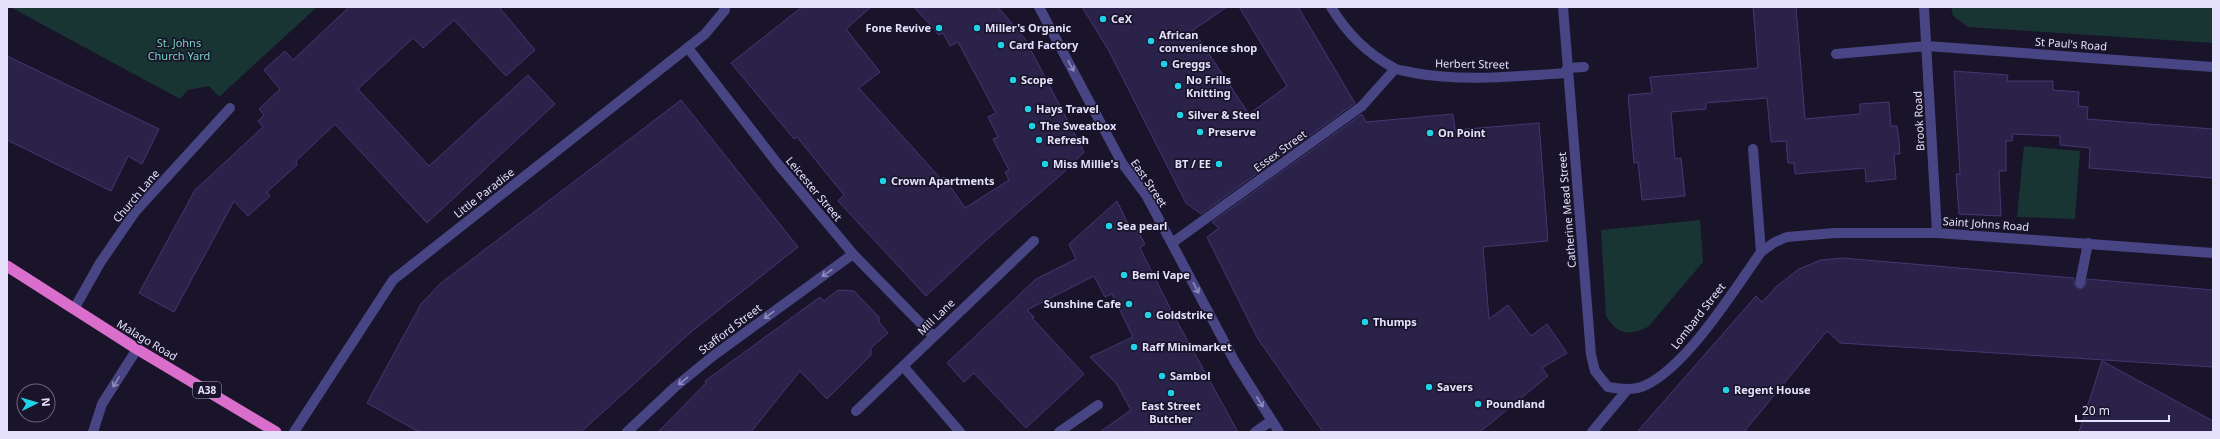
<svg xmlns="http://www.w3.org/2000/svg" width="2220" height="439" viewBox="0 0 2220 439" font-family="'Noto Sans',sans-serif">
<rect width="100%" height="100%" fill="#19142a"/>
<!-- green -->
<path fill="#183433" d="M10,7H317L219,97L209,86L188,90L180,99Z
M1951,7H2213V43L1968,27L1953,16Z
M2024,146L2080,151L2075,219L2017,217Z
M1700,220L1703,262L1648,327C1629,336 1617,335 1606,316L1601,230Z"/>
<!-- building -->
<path fill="#2b224a" stroke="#443773" d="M349,7H499L535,50L506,76L454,20L423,48L413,38L358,89L429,166L528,75L555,104L427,223L335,124L296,161L297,165L267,192L270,196L248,216L234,201L174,312L139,293L195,190L263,127L258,121L264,115L259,109L280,89L264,70L285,51L293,60Z
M802,7H871L846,29L880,72L859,88L941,179L944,177L965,208L1009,180L1005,172L1009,170L993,139L998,137L988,117L996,113L958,42L950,46L943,33L939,35L914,7H998L1025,39L1084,152L1062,174L987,239L926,296L838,201L844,195L797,137L794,139L731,63Z
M1082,7H1227L1193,30L1249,114L1287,86L1239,7H1298L1355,103L1201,214L1186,203L1109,51Z
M1753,7H1796L1805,119L1860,114V104L1889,102L1891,126H1897L1899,140L1900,154H1894L1896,179L1866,182L1865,168L1795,174L1794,163H1788L1786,141L1771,142L1767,98L1706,103V109L1671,112L1675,159L1681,158L1685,196L1642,200L1638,162L1634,163L1628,95L1652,93L1650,77L1758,68Z
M7,56L159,129L142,164L128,156L111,191L7,140Z
M1954,71L2008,75L2007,81H2053V90L2079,92L2078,106L2088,107L2087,119L2213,129V178L2089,168L2090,148L2060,145V136L2013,134L2012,141H2006V171H1999L2001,216L1959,214L1956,174H1960Z
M681,100L798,247L691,332L581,432H419L367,403L421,304L441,283Z
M1362,114L1366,122L1453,114L1455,130L1539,123L1548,241L1483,247L1489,319L1508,305L1531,336L1547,324L1567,353L1542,368L1548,376L1480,432H1323L1258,339L1207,237L1219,228L1212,222Z
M1117,201L1131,230L1136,228L1145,244L1140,248L1174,316L1238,432H1100L1131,410L1116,383L1090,357L1133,337L1112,294L1105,297L1094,276L1027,310L1034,317L1032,318L1084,374L1026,428L974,373L964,382L947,363L1036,279L1076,259L1069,244Z
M1843,258L2074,278V285L2079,289L2085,287L2087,279L2213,290V367L1840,343L1827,331L1744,432H1637L1756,296L1762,302L1777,286L1799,269L1821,260Z
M838,290L854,291L879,317V322L888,333L871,348V355L827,399L800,371L751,432H658L706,383L705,381L820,297L824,301Z
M2102,361L2213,421V432H2079Z"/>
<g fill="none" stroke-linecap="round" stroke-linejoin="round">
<!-- service -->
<path stroke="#484584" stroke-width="10" d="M1836,54L1927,46
M1567,68L1584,67
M1753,149L1761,252
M2080,283L2088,243
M903,366L960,432
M1059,432L1098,405"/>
<!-- pedestrian -->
<path stroke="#484584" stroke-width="10" d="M1039,7L1122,163L1146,195L1235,362L1279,432
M1172,243L1362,106
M1255,432L1271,421
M1592,432L1627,390"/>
<!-- minor -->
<path stroke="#484584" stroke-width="10" d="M1331,7C1346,32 1368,54 1394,68C1399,71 1408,71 1414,73C1465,82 1516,76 1567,73
M1563,7L1591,355L1595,371L1608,387C1621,389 1634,391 1646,385C1688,365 1734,290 1761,252L1775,242L1787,237L1835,233H1937L2213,253
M1924,7L1937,233
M1927,46L2213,67
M688,48L777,163L853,254L933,336
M1362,106L1395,69
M74,309L100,263L135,212L230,108
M856,411L1034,241
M93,432L102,404L137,349
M294,432L393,280L705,34L725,10L724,7
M627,432L675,387L713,356L853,254"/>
<!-- trunk -->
<path stroke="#da6ecc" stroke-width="11" d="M7,266L137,349L276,432"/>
</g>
<!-- one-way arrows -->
<defs><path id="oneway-shaft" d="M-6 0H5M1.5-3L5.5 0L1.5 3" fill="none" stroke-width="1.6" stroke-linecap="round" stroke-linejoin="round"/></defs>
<g stroke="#8f8bba">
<use href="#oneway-shaft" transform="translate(1071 66) rotate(62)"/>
<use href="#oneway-shaft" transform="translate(827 273) rotate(145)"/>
<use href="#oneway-shaft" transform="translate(1196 288) rotate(62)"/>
<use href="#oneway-shaft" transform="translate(769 315) rotate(143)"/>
<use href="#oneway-shaft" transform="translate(683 381) rotate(142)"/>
<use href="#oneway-shaft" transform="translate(116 382) rotate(122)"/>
<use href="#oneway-shaft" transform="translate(1260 402) rotate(58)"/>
</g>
<!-- markers -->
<g fill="#21d1e8" stroke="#19142a" stroke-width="1.5">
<circle cx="1103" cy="19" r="4"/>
<circle cx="939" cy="28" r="4"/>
<circle cx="977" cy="28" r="4"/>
<circle cx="1151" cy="41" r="4"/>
<circle cx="1001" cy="45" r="4"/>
<circle cx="1164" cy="64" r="4"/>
<circle cx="1013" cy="80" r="4"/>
<circle cx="1178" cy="86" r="4"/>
<circle cx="1028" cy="109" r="4"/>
<circle cx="1180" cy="115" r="4"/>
<circle cx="1032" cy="126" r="4"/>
<circle cx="1200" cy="132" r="4"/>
<circle cx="1430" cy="133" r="4"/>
<circle cx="1039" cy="140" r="4"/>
<circle cx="1045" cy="164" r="4"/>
<circle cx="1219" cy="164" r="4"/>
<circle cx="883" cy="181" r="4"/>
<circle cx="1109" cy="226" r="4"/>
<circle cx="1124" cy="275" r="4"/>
<circle cx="1129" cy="304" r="4"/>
<circle cx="1148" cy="315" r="4"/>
<circle cx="1365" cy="322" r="4"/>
<circle cx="1134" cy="347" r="4"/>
<circle cx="1162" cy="376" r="4"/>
<circle cx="1429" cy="387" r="4"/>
<circle cx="1726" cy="390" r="4"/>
<circle cx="1171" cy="393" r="4"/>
<circle cx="1478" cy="404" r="4"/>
</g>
<g text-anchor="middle" stroke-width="3.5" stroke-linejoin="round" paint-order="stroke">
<!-- shield labels -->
<rect fill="#19142a" stroke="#a8a4bd" stroke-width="1" x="193" y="382" width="28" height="16" rx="3"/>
<g font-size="10" font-weight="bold" fill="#e5e1fc">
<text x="207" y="394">A38</text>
</g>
<!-- poi labels -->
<g font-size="11" font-weight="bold" fill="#e5e1fc" stroke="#19142a" text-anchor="start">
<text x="1111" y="23">CeX</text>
<text x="931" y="32" text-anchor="end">Fone Revive</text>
<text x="985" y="32">Miller's Organic</text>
<text x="1159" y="39">African<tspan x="1159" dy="13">convenience shop</tspan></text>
<text x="1009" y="49">Card Factory</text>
<text x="1172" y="68">Greggs</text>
<text x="1021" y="84">Scope</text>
<text x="1186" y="84">No Frills<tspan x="1186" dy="13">Knitting</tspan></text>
<text x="1036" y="113">Hays Travel</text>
<text x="1188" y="119">Silver &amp; Steel</text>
<text x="1040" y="130">The Sweatbox</text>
<text x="1208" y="136">Preserve</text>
<text x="1438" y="137">On Point</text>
<text x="1047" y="144">Refresh</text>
<text x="1053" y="168">Miss Millie's</text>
<text x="1211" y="168" text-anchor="end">BT / EE</text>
<text x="891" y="185">Crown Apartments</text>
<text x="1117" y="230">Sea pearl</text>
<text x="1132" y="279">Bemi Vape</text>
<text x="1121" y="308" text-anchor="end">Sunshine Cafe</text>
<text x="1156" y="319">Goldstrike</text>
<text x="1373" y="326">Thumps</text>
<text x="1142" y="351">Raff Minimarket</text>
<text x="1170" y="380">Sambol</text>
<text x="1437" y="391">Savers</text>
<text x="1734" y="394">Regent House</text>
<text x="1486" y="408">Poundland</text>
<text x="1171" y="410" text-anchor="middle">East Street<tspan x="1171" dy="13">Butcher</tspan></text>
</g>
<!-- park labels -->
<g font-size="11" fill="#73d6bf" stroke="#19142a">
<text x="179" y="47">St. Johns<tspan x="179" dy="13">Church Yard</tspan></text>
</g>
<!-- street labels -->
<g font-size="11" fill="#e5e1fc" stroke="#19142a">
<text transform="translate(2071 44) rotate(4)" y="4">St Paul's Road</text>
<text transform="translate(1472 64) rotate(1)" y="4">Herbert Street</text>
<text transform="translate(1919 121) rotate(-93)" y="4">Brook Road</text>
<text transform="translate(1280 151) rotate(-36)" y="4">Essex Street</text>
<text transform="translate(1149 183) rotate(56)" y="4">East Street</text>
<text transform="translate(814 189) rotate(50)" y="4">Leicester Street</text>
<text transform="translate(484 193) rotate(-38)" y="4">Little Paradise</text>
<text transform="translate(136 196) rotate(-50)" y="4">Church Lane</text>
<text transform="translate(1567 210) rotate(-95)" y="4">Catherine Mead Street</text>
<text transform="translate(1986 224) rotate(4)" y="4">Saint Johns Road</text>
<text transform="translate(1698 316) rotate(-52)" y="4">Lombard Street</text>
<text transform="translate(936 317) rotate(-44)" y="4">Mill Lane</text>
<text transform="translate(730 329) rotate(-37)" y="4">Stafford Street</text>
<text transform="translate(147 340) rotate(31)" y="4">Malago Road</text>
</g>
</g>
<!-- border -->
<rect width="2220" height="439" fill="none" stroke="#e5e1fc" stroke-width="16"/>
<!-- north arrow -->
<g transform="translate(36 403) rotate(85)"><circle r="19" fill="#19142a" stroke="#6b667e"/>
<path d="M0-3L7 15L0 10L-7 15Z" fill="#21d1e8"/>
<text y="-6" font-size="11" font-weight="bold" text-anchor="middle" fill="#e5e1fc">N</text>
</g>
<!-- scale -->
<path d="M2076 415v6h93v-6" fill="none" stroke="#e5e1fc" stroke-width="2"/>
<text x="2082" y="415" font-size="12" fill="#e5e1fc" stroke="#19142a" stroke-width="3" paint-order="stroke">20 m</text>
</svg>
